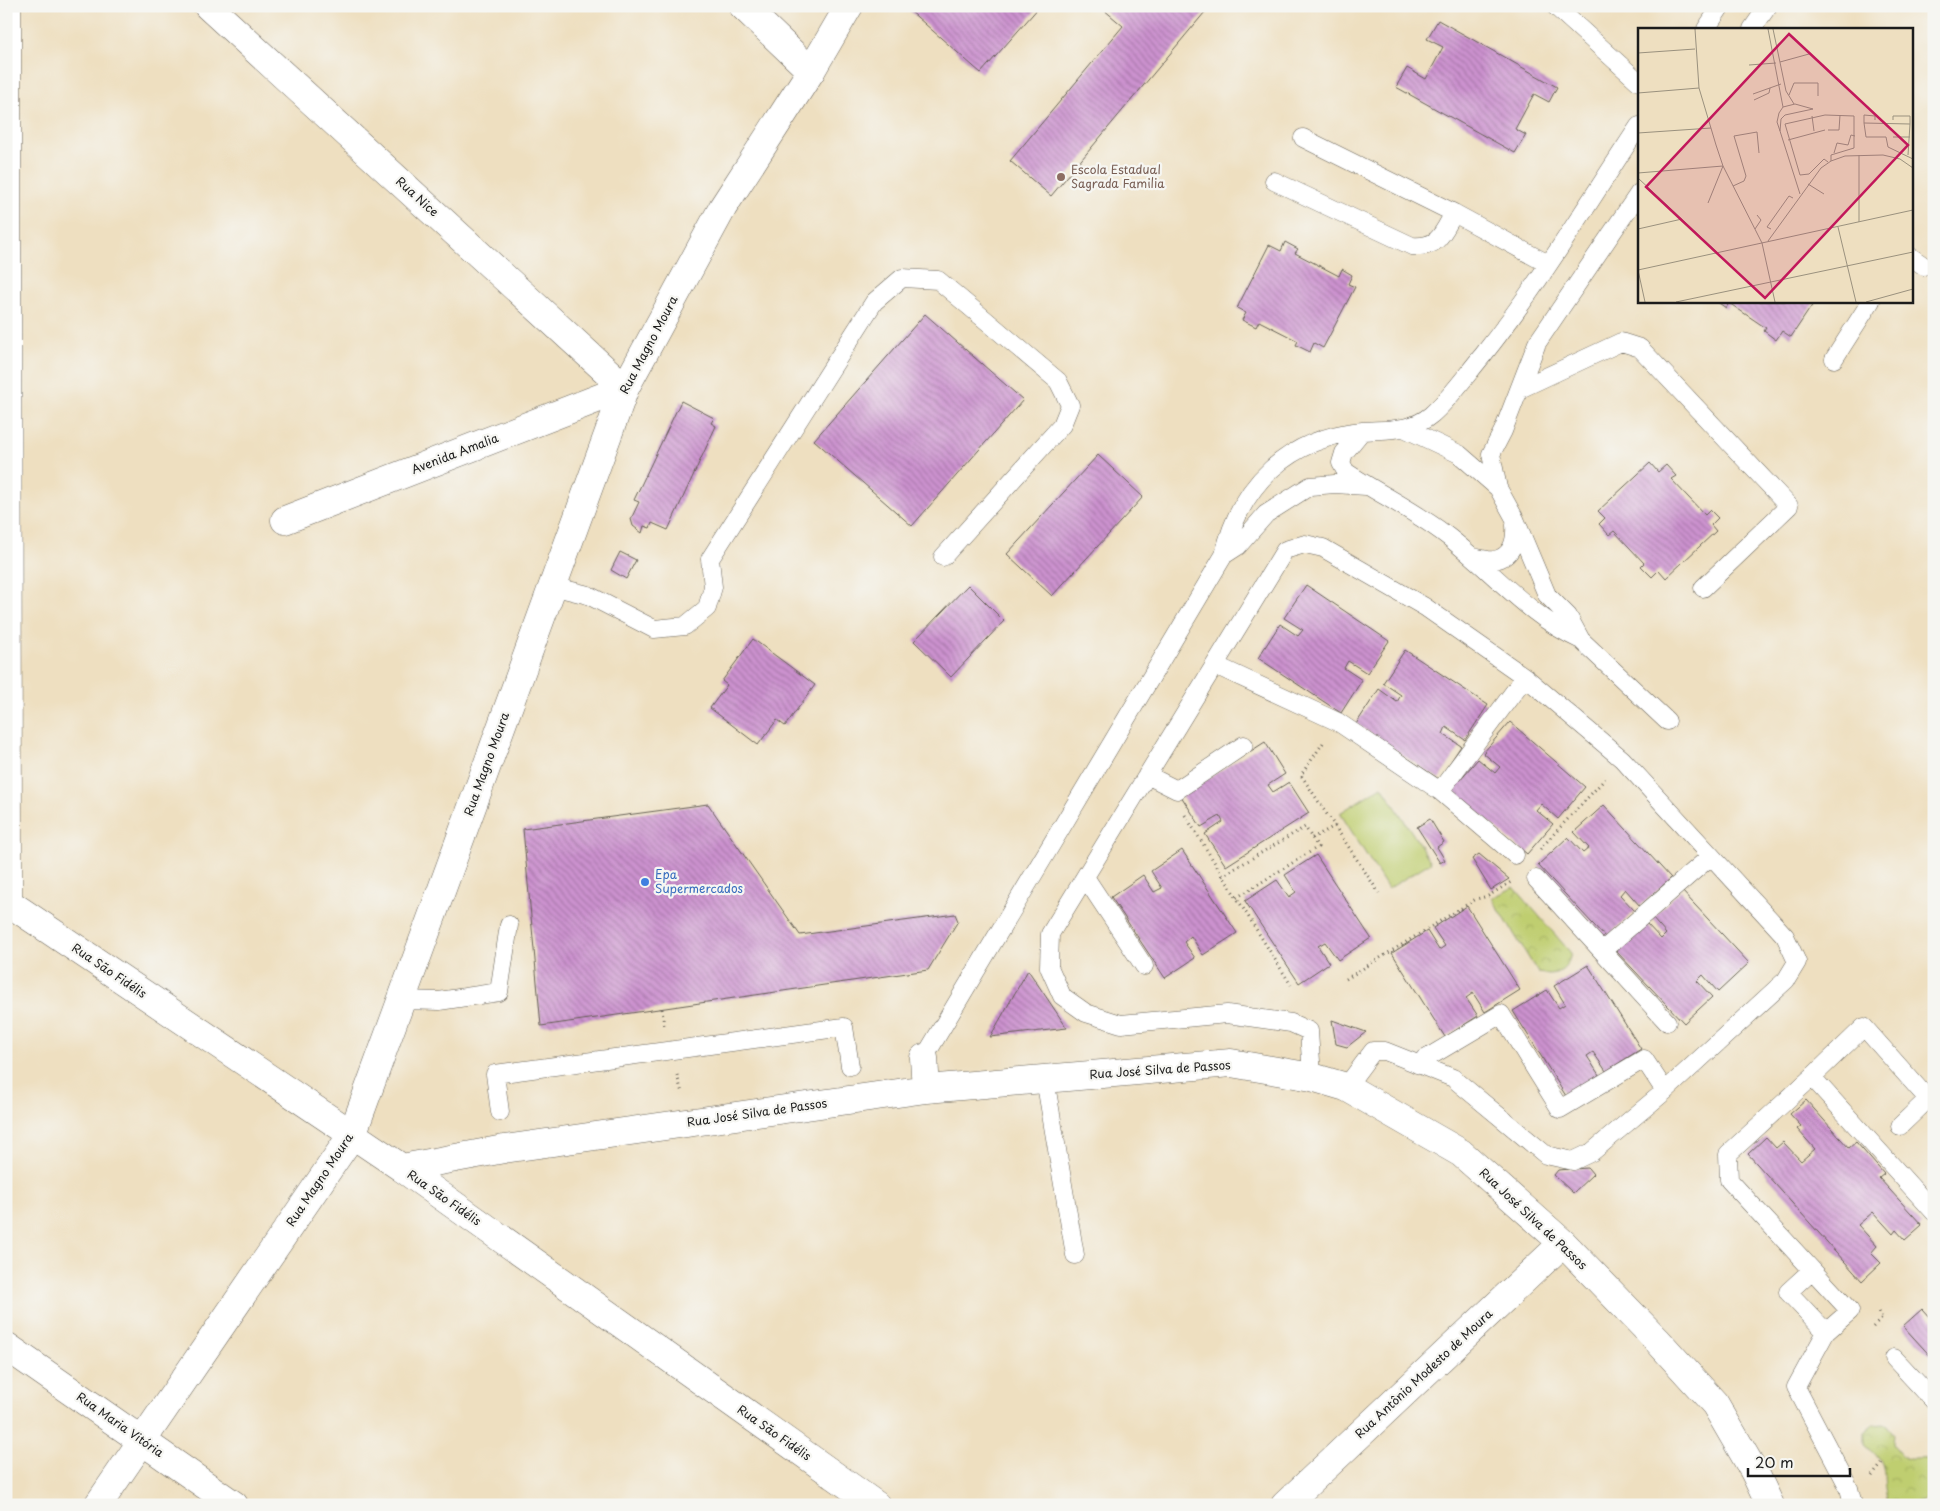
<svg xmlns="http://www.w3.org/2000/svg" width="1940" height="1511" viewBox="0 0 1940 1511" font-family="'Playpen Sans',sans-serif">
<defs>
<pattern id="park-crowns" width="20" height="18" patternUnits="userSpaceOnUse" patternTransform="scale(1.25)"><rect width="20" height="18" fill="#bfce70"/><path d="M2 6a3 3 0 1 1 6 0M12 15a3 3 0 1 1 6 0" fill="none" stroke="#a4b060"/></pattern>
<pattern id="building-back-hatch" width="6" height="6" patternUnits="userSpaceOnUse" patternTransform="scale(1.25)"><rect width="6" height="6" fill="#cc92cf"/><path d="M-1 5l2 2M0 0l6 6M5-1l2 2" fill="none" stroke="#a576a7"/></pattern>
</defs>
<rect width="100%" height="100%" fill="#f6f6f2"/>
<filter id="ink" filterUnits="userSpaceOnUse"><feTurbulence type="fractalNoise" baseFrequency=".02" numOctaves="2"/><feDisplacementMap in="SourceGraphic" scale="10" xChannelSelector="R" yChannelSelector="G"/><feConvolveMatrix kernelMatrix="1 2 1 2 8 2 1 2 1" color-interpolation-filters="sRGB"/></filter>
<filter id="wash" filterUnits="userSpaceOnUse"><feTurbulence type="fractalNoise" baseFrequency=".0096" numOctaves="4" result="noise"/><feDisplacementMap in="SourceGraphic" scale="20" xChannelSelector="R" yChannelSelector="G"/><feGaussianBlur stdDeviation="1.12" result="paint"/><feColorMatrix in="noise" values="0 0 0 0 0 0 0 0 0 0 0 0 0 0 0 0 0 1.4 0 .05"/><feComposite in="paint" operator="in"/></filter>
<g filter="url(#wash)">
<rect width="100%" height="100%" fill="#eedfc0"/>
<!-- park -->
<path fill="url(#park-crowns)" stroke="#6e7546" d="M1514,887L1571,953C1567,972 1557,976 1538,973L1492,898Z
M1886,1424L1894,1434L1893,1444C1907,1468 1910,1455 1934,1460C1934,1475 1934,1500 1915,1505C1908,1506 1898,1505 1891,1505L1888,1502C1879,1473 1893,1467 1864,1444V1432L1872,1425Z"/>
<!-- pitch -->
<path fill="#bfce70" stroke="#6e7546" d="M1382,786L1431,862L1388,889L1340,813Z"/>
<g id="blocks">
<!-- building -->
<path fill="url(#building-back-hatch)" d="M913,6H1040L981,73L909,10Z
M1105,6H1210L1051,196L1010,161L1123,26L1103,9Z
M1438,20L1557,87L1549,102L1534,94L1515,129L1526,135L1515,153L1396,87L1407,68L1426,79L1443,47L1427,39Z
M1285,242L1298,249L1295,253L1339,276L1342,269L1352,275L1348,284L1355,287L1323,348L1314,343L1310,352L1296,345L1298,341L1259,321L1256,327L1242,320L1246,313L1237,308L1269,245L1281,251Z
M1716,301H1815L1791,337L1782,331L1776,340L1764,331L1766,328L1729,303L1726,308Z
M925,314L1023,400L912,526L814,440Z
M681,401L714,418L711,423L716,426L668,530L652,523L650,528L644,526L642,533L633,526L631,519L639,502L634,500Z
M1098,455L1143,497L1052,596L1007,554Z
M1650,463L1658,472L1666,465L1676,476L1671,479L1705,515L1710,510L1718,518L1711,525L1716,531L1666,578L1659,570L1652,577L1641,566L1644,563L1614,531L1609,535L1599,524L1605,518L1598,511Z
M620,552L636,560L626,579L611,570Z
M968,585L1004,621L951,677L914,641Z
M1306,585L1389,641L1367,673L1348,661L1344,668L1362,680L1341,713L1258,658L1280,624L1298,636L1303,630L1284,618Z
M753,639L815,685L785,726L777,720L758,745L710,708L727,685L722,681Z
M1405,650L1488,705L1465,740L1446,727L1443,734L1461,746L1439,779L1356,724L1379,689L1397,702L1401,695L1383,683Z
M1510,722L1585,787L1558,819L1541,804L1536,810L1553,824L1527,854L1451,790L1478,759L1495,773L1500,767L1483,753Z
M1265,742L1285,774L1268,785L1273,792L1289,782L1309,813L1226,866L1205,834L1223,822L1220,816L1201,827L1181,796Z
M708,804L800,935L955,914L958,921L928,970L541,1026L523,829Z
M1604,805L1671,878L1640,906L1625,889L1620,895L1635,911L1606,938L1538,865L1568,837L1583,853L1589,848L1574,832Z
M1430,819L1444,842L1437,847L1445,860L1440,863L1417,827Z
M1182,850L1237,933L1203,955L1191,936L1184,942L1195,958L1165,978L1111,897L1143,875L1154,892L1162,888L1151,871Z
M1479,854L1509,879L1491,890L1472,859Z
M1316,855L1371,938L1338,960L1325,942L1318,946L1329,963L1299,983L1245,901L1277,880L1289,897L1296,892L1285,875Z
M1681,890L1749,963L1718,992L1703,975L1697,981L1712,997L1684,1023L1616,951L1646,923L1661,939L1666,934L1652,918Z
M1467,906L1520,990L1485,1012L1473,993L1466,998L1478,1016L1445,1037L1392,953L1427,931L1439,950L1445,946L1433,928Z
M1588,965L1641,1049L1606,1071L1593,1052L1587,1056L1599,1075L1566,1096L1513,1011L1547,990L1559,1008L1565,1004L1554,986Z
M1028,970L1067,1028L990,1037Z
M1332,1020L1366,1032L1347,1047L1336,1044Z
M1806,1100L1849,1148L1856,1142L1884,1174L1879,1178L1922,1225L1905,1240L1896,1230L1893,1234L1873,1212L1858,1225L1877,1246L1871,1253L1881,1263L1862,1281L1748,1154L1766,1137L1776,1148L1783,1142L1801,1161L1815,1149L1797,1129L1801,1126L1790,1114Z
M1588,1168L1593,1174L1573,1193L1554,1175L1558,1170Z
M1922,1309L1932,1320L1934,1319V1360L1903,1326Z"/>
</g>
</g>
<g filter="url(#ink)">
<use href="#blocks" fill-opacity="0" stroke="#666055" stroke-width="1"/>
<g fill="none" stroke-linecap="round" stroke-linejoin="round">
<defs>
<path id="lane" d="M1555,6L1639,82
M1706,29L1721,6
M1752,29L1768,6
M1303,138L1454,213L1548,264
M1274,181L1412,246C1439,248 1442,234 1454,213
M1911,257L1924,266
M1834,359L1871,301
M1520,389L1621,342L1640,348L1789,506L1703,588
M1406,429L1459,454L1498,488
M1362,431L1344,453L1341,463L1346,472C1379,494 1415,511 1446,535C1491,569 1529,617 1581,640L1568,616L1547,595L1515,519L1498,488L1491,454L1503,431L1537,343L1639,193
M1366,486L1335,484L1310,486L1266,514L1238,546L1224,555C1240,484 1289,438 1362,431C1387,429 1411,432 1431,415C1451,398 1466,375 1483,355C1540,283 1588,203 1639,126
M1473,557C1479,558 1488,561 1494,560C1513,557 1516,540 1515,525
M552,586L588,595L654,629L685,626L707,608L713,587L710,559L874,302L902,278L938,280L1058,381L1070,405L1062,425L943,557
M1581,640L1667,721
M1215,665L1338,722L1440,791L1515,855
M1147,775L1177,790L1244,745
M1440,791L1525,677
M1085,877L1144,966
M1536,879L1602,951L1711,856
M1602,951L1667,1022
M401,1000L439,1001L499,992L509,925
M924,1058L1224,555
M1417,1064L1501,1014L1560,1109L1644,1059L1665,1091
M1312,1077L1309,1031L1291,1023L1227,1014L1121,1024L1086,1013L1062,996L1049,967L1050,934L1285,550L1305,544L1323,548L1425,607L1525,677L1622,759L1785,936L1797,962L1786,980L1665,1091L1592,1152L1573,1161L1546,1155L1453,1078L1385,1051H1373L1346,1087
M1812,1077L1864,1027L1928,1099L1900,1126
M1045,1079L1075,1255
M500,1112L495,1074L844,1027L850,1066
M1812,1270L1788,1292L1826,1332
M1894,1358L1934,1401
M1853,1505L1849,1488L1796,1387L1826,1332L1850,1311L1729,1180L1728,1154L1812,1077L1934,1212"/>
<path id="street" d="M7,6L8,903
M208,6L625,388L285,520
M743,6L811,71
M6,901L402,1168L876,1505
M924,1058L926,1089
M402,1168L504,1149L926,1089L1231,1063L1312,1077L1346,1087L1461,1153L1563,1243L1657,1340L1715,1404L1755,1473L1770,1505
M6,1346L234,1505
M1285,1505L1563,1243"/>
<path id="secondary" d="M98,1505L352,1135L625,388L723,207L811,71L849,6"/>
</defs>
<!-- lane casing -->
<use href="#lane" stroke="#666055" stroke-width="19"/>
<!-- street casing -->
<use href="#street" stroke="#666055" stroke-width="29"/>
<!-- secondary casing -->
<use href="#secondary" stroke="#666055" stroke-width="29"/>
<!-- path -->
<path stroke="#666055" stroke-width="3" stroke-dasharray="1 4" stroke-linecap="butt" d="M1323,743L1301,775L1379,893
M1185,815L1291,985
M1312,838L1335,826
M1540,849L1605,779
M1222,876L1305,827L1318,847L1236,898
M1346,979L1476,899L1488,896L1511,882
M662,1009L664,1026
M677,1075L682,1093
M1873,1327L1883,1318L1877,1311
M1872,1476L1882,1464"/>
<!-- lane -->
<use href="#lane" stroke="#fff" stroke-width="18"/>
<!-- street -->
<use href="#street" stroke="#fff" stroke-width="28"/>
<!-- secondary -->
<use href="#secondary" stroke="#fff" stroke-width="28"/>
</g>
</g>
<!-- markers -->
<circle fill="#8d6e63" stroke="#f6f6f2" stroke-width="2" cx="1061" cy="177" r="5"/>
<circle fill="#3f7fe0" stroke="#f6f6f2" stroke-width="2" cx="645" cy="882" r="5"/>
<g text-anchor="middle" stroke-width="4.5" stroke-linejoin="round" paint-order="stroke">
<!-- education labels -->
<g font-size="12" fill="#785e54" stroke="#f6f6f2" text-anchor="start">
<text x="1071" y="174">Escola Estadual<tspan x="1071" dy="14">Sagrada Familia</tspan></text>
</g>
<!-- street labels -->
<g font-size="12" fill="#1c1c1c" stroke="#f6f6f2">
<text transform="translate(417 197) rotate(42)" y="4">Rua Nice</text>
<text transform="translate(649 345) rotate(-62)" y="4">Rua Magno Moura</text>
<text transform="translate(455 454) rotate(-21)" y="4">Avenida Amalia</text>
<text transform="translate(487 764) rotate(-70)" y="4">Rua Magno Moura</text>
<text transform="translate(109 971) rotate(34)" y="4">Rua São Fidélis</text>
<text transform="translate(1160 1070) rotate(-4)" y="4">Rua José Silva de Passos</text>
<text transform="translate(757 1113) rotate(-8)" y="4">Rua José Silva de Passos</text>
<text transform="translate(320 1180) rotate(-56)" y="4">Rua Magno Moura</text>
<text transform="translate(444 1198) rotate(35)" y="4">Rua São Fidélis</text>
<text transform="translate(1533 1219) rotate(43)" y="4">Rua José Silva de Passos</text>
<text transform="translate(1424 1374) rotate(-43)" y="4">Rua Antônio Modesto de Moura</text>
<text transform="translate(120 1425) rotate(35)" y="4">Rua Maria Vitória</text>
<text transform="translate(774 1433) rotate(35)" y="4">Rua São Fidélis</text>
</g>
<!-- shop labels -->
<g font-size="12" fill="#366cbe" stroke="#f6f6f2" text-anchor="start">
<text x="655" y="879">Epa<tspan x="655" dy="14">Supermercados</tspan></text>
</g>
</g>
<!-- overview -->
<g transform="translate(1638 28)">
<rect width="275" height="275" fill="#eedfc0"/>
<path fill="none" stroke="#9a917e" stroke-width="1" d="M57,1L61,60L78,117L85,138L124,215L137,274M130,1L145,79M135,1L148,63L156,76M0,25L57,21M142,34L171,26M111,37L138,35M0,65L61,60M115,66L143,56M151,67L156,55H180V68M116,72L131,65L132,60M157,76L175,81L147,87L143,91L142,103L139,94L141,85L145,79ZM174,88L176,103M255,92V88H272V96M226,95V87L237,88V92M190,102H201L202,87M142,103L162,166M0,105L73,100M255,109H272M150,112L187,102M196,125L199,115L210,117L213,107L217,108M221,127V194M270,127L272,96L226,95L228,109H248L250,119L275,131M190,134L186,131L171,146L162,147L147,96L187,87L216,88V120L193,127V133M0,145L85,138L70,175M0,150L80,225M170,156L186,166M95,158L106,153L108,148L96,108L119,104L121,125M200,199L218,274M0,201L44,191M117,201L123,192L119,187M133,201L129,199L151,168L155,170M130,213L183,140L193,133L207,128L245,127L262,131L275,140M7,274L0,242L275,182M38,274L275,224M228,274L275,261"/>
<path fill="#c2185b" fill-opacity="0.15" stroke="#c2185b" stroke-width="2.5" d="M151,6L270,117L127,270L8,159Z"/>
<rect width="275" height="275" fill="none" stroke="#1c1c1c" stroke-width="2.5"/>
</g>
<!-- margin -->
<rect width="1940" height="1511" fill="none" stroke="#f6f6f2" stroke-width="25"/>
<!-- scale -->
<path d="M1748 1468v8h102v-8" fill="none" stroke="#1c1c1c" stroke-width="2.5"/>
<text x="1755" y="1468" font-size="15" fill="#1c1c1c" stroke="#f6f6f2" stroke-width="4" paint-order="stroke">20 m</text>
</svg>
